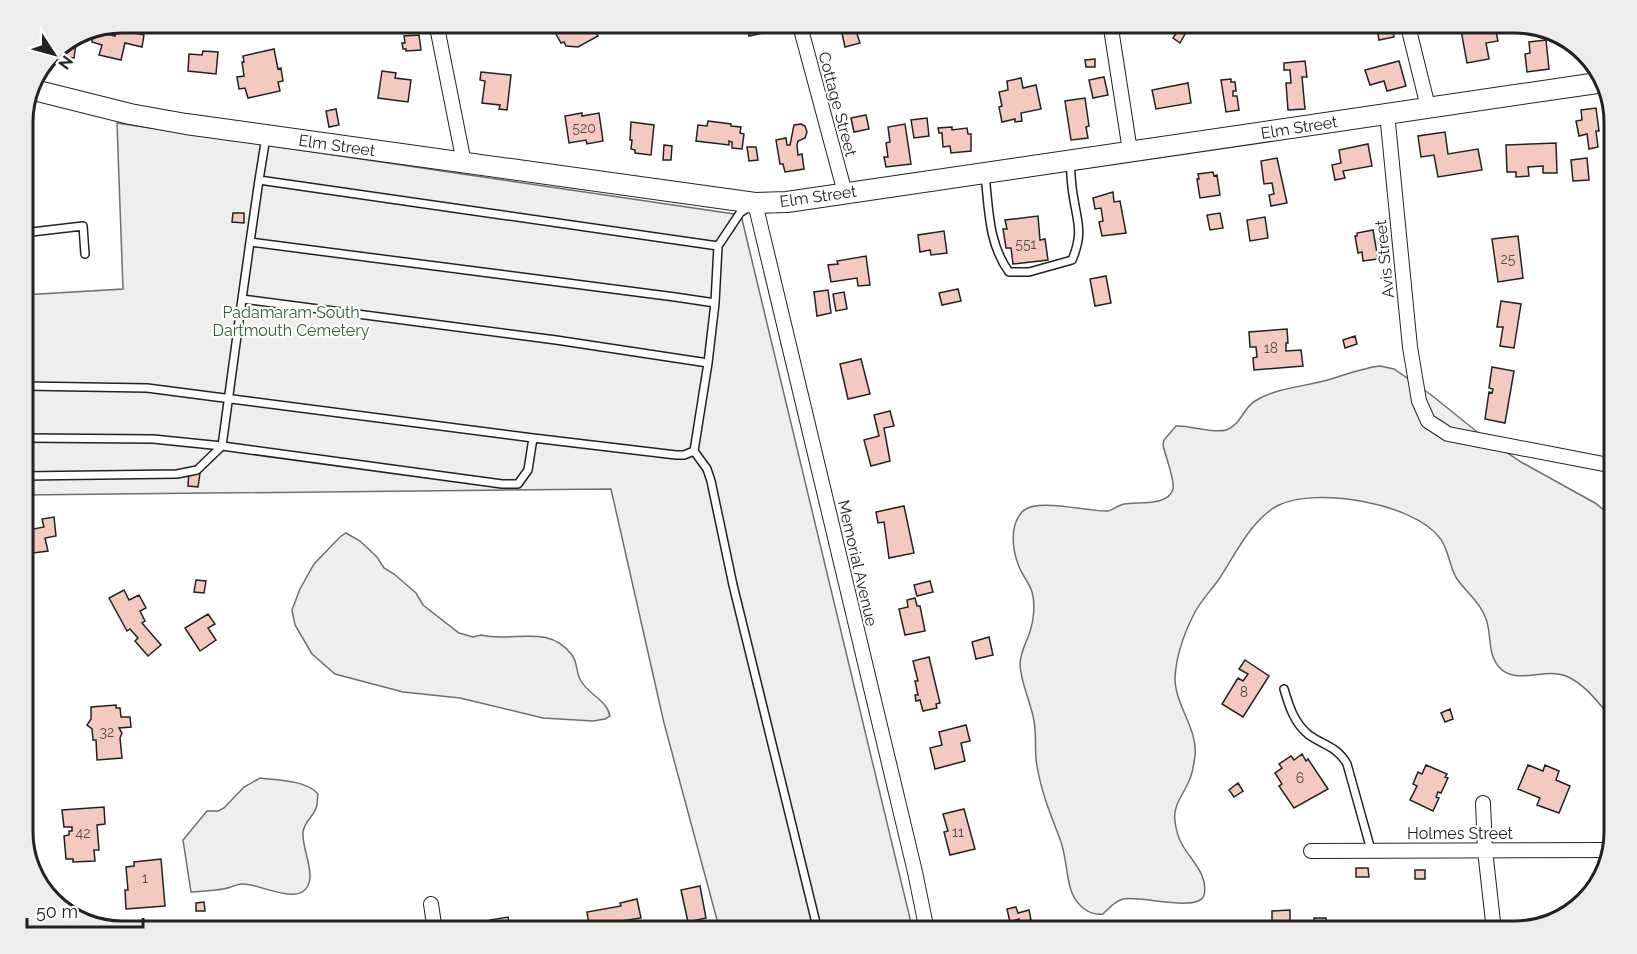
<svg xmlns="http://www.w3.org/2000/svg" width="1637" height="954" viewBox="0 0 1637 954" font-family="Raleway,sans-serif">
<rect width="100%" height="100%" fill="#fff"/>
<!-- green -->
<path fill="#eee" stroke="#6f6f6f" stroke-width="1.5" d="M117,123L741,215L913,931H720L664,723L611,489L23,495V295L123,289Z
M1380,366L1394,369L1430,394L1481,435L1521,462L1595,503L1614,518V720C1599,705 1587,685 1566,676C1545,667 1515,686 1499,667C1487,653 1492,635 1486,619C1480,602 1467,593 1457,579C1449,567 1449,548 1439,537C1412,503 1317,487 1279,505C1252,518 1235,555 1219,579C1211,591 1199,602 1193,616C1184,634 1176,658 1175,678C1175,706 1198,728 1195,756C1194,762 1193,770 1191,776C1186,792 1172,804 1175,822C1176,829 1179,840 1183,846C1191,860 1209,876 1204,895C1200,913 1138,895 1123,899C1115,901 1109,908 1103,914C1089,916 1077,905 1072,893C1066,879 1067,857 1060,839C1051,816 1041,791 1037,766C1034,750 1037,736 1034,721C1031,702 1020,682 1020,663C1021,652 1024,647 1028,637C1033,625 1036,606 1032,592C1029,582 1021,574 1018,564C1012,548 1010,525 1022,512C1035,497 1088,512 1107,511C1112,511 1118,505 1124,504C1137,501 1168,507 1173,489C1175,480 1165,455 1163,445L1164,440L1176,426C1190,425 1213,434 1226,430C1241,425 1243,408 1255,401C1277,387 1306,387 1331,379C1348,374 1362,368 1380,366Z
M346,533L360,541L377,557L384,568L394,574L416,593L423,605L459,633L473,637L481,635C512,643 548,623 572,655C578,663 576,674 581,681C589,695 607,700 610,716L605,719L593,721L543,718L460,698L403,692L335,674L312,654L295,625L292,610L300,589L314,564L340,537Z
M260,778C277,780 306,780 318,794C317,798 318,804 316,808C313,817 304,822 303,832C302,847 311,863 310,878C306,912 259,882 241,884C235,885 229,888 223,889C212,891 201,891 191,892L183,840L207,811H218L224,808L244,787Z"/>
<!-- building -->
<path fill="#f3c9c0" stroke="#222" stroke-width="1.5" d="M352,22H380V25L353,26Z
M403,22H419L420,26L405,29Z
M584,22L586,26L590,23L598,36L578,47L566,46L564,42L561,43L556,34L560,31L555,22Z
M746,22H764L767,32L749,36Z
M831,22H853L860,43L845,47L841,29L833,31Z
M1376,22H1391L1394,37L1379,40Z
M1487,22H1494L1498,41L1486,43L1489,59L1467,63L1460,25L1468,24V26Z
M1520,24L1535,28V30L1521,32Z
M117,28L144,35L142,47L125,43L121,60L99,55L102,45L92,42L93,34L98,32L115,36Z
M1178,30L1185,34L1180,43L1173,38Z
M419,35L421,50L406,51V49H403L402,43H405L404,36Z
M1546,40L1549,69L1527,72L1525,54L1530,53L1529,42Z
M73,43H76L74,58L66,57L68,44Z
M274,49L278,69L281,68L283,81L278,82L280,91L248,98L245,88L239,89L237,77L244,76L242,62H244L243,56Z
M203,51L218,52L216,74L188,71L189,54L202,55Z
M1095,59V67H1086L1085,60Z
M1305,61L1307,77H1302L1305,109L1288,110L1286,83H1291L1290,70H1284V63Z
M1399,61L1406,86L1387,91L1384,81L1370,85L1365,70Z
M382,71L396,73L395,78L411,80L408,102L378,98Z
M481,72L511,75L507,110L499,109L500,105L482,103L485,81L480,80Z
M1104,77L1108,95L1093,98L1089,80Z
M1021,78L1023,88L1036,85L1041,109L1021,113L1022,121L1015,122V119L1002,122L999,107L1002,106L999,92L1008,90L1007,81Z
M1231,79V82H1235L1236,91H1233V96H1237L1239,110L1226,112L1221,80Z
M1188,83L1191,103L1156,109L1152,90Z
M1085,98L1089,126L1086,127L1088,138L1071,140L1065,101Z
M1596,108L1599,131H1596L1598,147L1589,149L1587,134L1579,136L1576,121L1582,120L1581,110Z
M336,109L339,125L329,127L326,111Z
M582,113V116L599,113L603,141L587,144L586,140L569,143L565,116Z
M866,115L869,129L854,132L851,118Z
M927,118L929,136L914,138L911,120Z
M708,121L731,124V126L741,127L740,133L744,134L742,149L732,148V142L729,141V145L696,141L698,125L707,126Z
M631,122L654,125L651,155L635,153V150L631,149L632,140H630Z
M801,124L805,126L807,132L805,138L798,141L797,145L798,155L802,154L804,169L785,172L783,164H780L776,140L786,138L787,145H790L794,125Z
M905,124L911,164L886,167L884,157H888L886,143L890,142L888,127Z
M952,127V130L967,128L968,134H971V151L951,153L950,146L943,147L942,133H939L938,128Z
M1445,132L1448,154L1478,149L1482,170L1438,177L1434,155L1421,157L1418,136Z
M1556,143L1557,173H1543V166L1528,167L1529,176L1516,177V172H1507L1506,145Z
M1368,144L1372,166L1343,171L1345,178L1335,180L1332,165L1341,163L1339,150Z
M664,145L672,146L671,160H663Z
M747,147H756L758,160L749,161Z
M1277,158L1287,203L1271,206L1269,195L1274,194L1272,183L1264,184L1261,161Z
M1587,158L1589,180L1573,181L1571,160Z
M1213,172L1214,176L1217,175L1220,195L1200,198L1197,179H1199L1198,174Z
M1113,192L1114,202L1120,201L1126,233L1102,236L1099,222L1103,221L1101,208L1095,209L1093,198Z
M233,213H244V223L232,222Z
M1220,213L1223,228L1210,230L1207,215Z
M1038,216L1040,240L1045,239L1048,260L1013,264L1011,248H1006L1003,229H1007L1005,220Z
M1265,217L1268,238L1250,241L1247,220Z
M1373,230L1378,259L1363,261L1362,252L1358,253L1355,236H1357V233Z
M944,231L947,253L931,255L930,250L920,252L918,235Z
M1518,236L1523,278L1498,282L1492,239Z
M866,256L870,285L858,286L857,278L831,282L828,265L838,264L837,261Z
M1106,276L1111,303L1095,306L1090,279Z
M958,289L961,301L942,305L939,293Z
M828,290L831,313L817,316L814,292Z
M844,292L847,309L836,311L833,294Z
M1501,301L1521,304L1514,348L1500,346L1503,327H1497Z
M1287,329L1288,343H1286V351L1301,350L1303,366L1254,370L1253,358L1257,357L1256,347H1250L1249,332Z
M1355,336L1357,344L1345,348L1343,340Z
M861,359L870,394L848,399L840,364Z
M1492,367L1514,371L1505,423L1485,419L1489,392L1492,393L1493,389L1489,388Z
M890,411L894,426L884,428L890,461L871,466L864,440L879,436L874,415Z
M189,472L200,473L198,487L188,486Z
M904,506L914,553L889,558L884,522L878,523L876,512Z
M54,517L56,536L45,538L48,551L25,554L23,547V531L44,527L42,519Z
M196,580L206,581L204,593L194,592Z
M930,581L933,592L917,596L914,585Z
M124,590L129,600L139,595L146,608L140,611L145,621L142,623L161,645L148,656L135,641L138,638L130,629L127,631L109,598Z
M915,598L917,606H920L925,631L905,635L899,609L908,607L907,600Z
M208,614L215,624L208,628L216,640L200,651L185,628Z
M989,637L993,655L976,659L972,642Z
M929,657L940,703L936,704L937,708L923,711L920,700L916,701L915,695H918L915,681H918L913,661Z
M1245,660L1269,676L1243,717L1222,704L1238,678L1243,681L1248,674L1239,669Z
M116,705V708H120L121,717H130L131,727L119,728L122,733L120,738L122,758L97,760L96,740H93L92,729L87,725L91,719V707Z
M1450,709L1453,719L1445,722L1441,713Z
M966,725L970,741L961,743L965,761L935,769L930,748L942,745L939,732Z
M1302,754L1306,761L1308,759L1328,789L1294,808L1279,786L1282,784L1275,773L1282,768L1279,764L1291,756L1294,760Z
M1426,765L1447,774L1445,777L1448,778L1441,793L1438,792L1436,797L1439,798L1433,811L1410,800L1417,786L1413,784L1418,772L1422,774Z
M1528,765L1543,771L1545,765L1559,771L1556,780L1570,786L1559,813L1537,805L1540,798L1518,789Z
M1611,778H1614V810H1613V798H1611Z
M1238,783L1243,791L1234,797L1229,790Z
M104,807L105,824L97,825L99,850H94L95,861L73,862V859H66L64,836L69,835V831H72V827H64L62,810Z
M964,809L975,849L950,855L944,832L948,831L943,814Z
M161,859L165,906L126,909L125,890H128L126,867L134,866V862Z
M1356,868H1368L1369,877H1356Z
M1415,870H1425V879H1415Z
M700,886L706,918L688,922L681,890Z
M637,899L641,918L622,921L623,929L590,931L587,912L621,906L620,903Z
M204,902L205,911H196V903Z
M1016,907L1018,913L1029,910L1031,920L1020,923L1019,919L1010,922L1007,909Z
M1290,910V931H1272V911Z
M508,917L510,931H492L490,920Z
M1314,918H1326L1327,931H1315Z
M213,924L214,931H204L203,926Z
M990,924L991,931H980V925Z"/>
<g fill="none" stroke-linecap="round" stroke-linejoin="round">
<defs>
<path id="lane" d="M266,137L259,180L718,246L740,213L750,206
M985,175C989,209 988,243 1009,272H1029L1072,260C1084,232 1077,222 1073,194C1071,183 1071,172 1070,161
M23,233L83,226L85,254
M250,242L259,180
M242,299L250,242L675,297L715,303L708,363
M715,303L718,246
M23,386L147,388L533,438L528,470L518,484H502L222,446L197,470L177,474L23,476
M23,438L153,439L222,446L242,299L556,340L708,363L694,451L707,469L711,481L733,585L818,931
M533,438L676,455H684L694,451
M1284,689C1289,706 1294,723 1309,735C1323,745 1338,747 1347,764L1371,850"/>
<path id="street" d="M436,22L464,163
M799,22L845,193
M1110,22L1130,151
M1407,22L1428,107
M1387,113L1410,347L1419,401L1428,421L1448,434L1614,466
M755,203L915,872L927,931
M1483,803L1485,850L1494,931
M1311,851L1610,850
M431,904L435,931"/>
<path id="secondary" d="M34,90L130,114L186,124L755,203L787,202L1604,82"/>
</defs>
<!-- lane casing -->
<use href="#lane" stroke="#222" stroke-width="10"/>
<!-- street casing -->
<use href="#street" stroke="#222" stroke-width="16"/>
<!-- secondary casing -->
<use href="#secondary" stroke="#222" stroke-width="22"/>
<!-- lane -->
<use href="#lane" stroke="#fff" stroke-width="7"/>
<!-- street -->
<use href="#street" stroke="#fff" stroke-width="14"/>
<!-- secondary -->
<use href="#secondary" stroke="#fff" stroke-width="20"/>
</g>
<g text-anchor="middle" stroke-width="4.5" stroke-linejoin="round" paint-order="stroke">
<!-- number labels -->
<g font-size="14" fill="#564c4a">
<text x="584" y="133">520</text>
<text x="1026" y="249">551</text>
<text x="1508" y="264">25</text>
<text x="1271" y="353">18</text>
<text x="1244" y="697">8</text>
<text x="107" y="737">32</text>
<text x="1300" y="783">6</text>
<text x="958" y="837">11</text>
<text x="83" y="838">42</text>
<text x="145" y="883">1</text>
</g>
<!-- street labels -->
<g font-size="16" fill="#222" stroke="#fff">
<text transform="translate(838 104) rotate(75)" y="6">Cottage Street</text>
<text transform="translate(1299 127) rotate(-9)" y="6">Elm Street</text>
<text transform="translate(337 145) rotate(8)" y="6">Elm Street</text>
<text transform="translate(818 196) rotate(-8)" y="6">Elm Street</text>
<text transform="translate(1384 259) rotate(-96)" y="6">Avis Street</text>
<text transform="translate(858 563) rotate(77)" y="6">Memorial Avenue</text>
<text x="1460" y="839">Holmes Street</text>
</g>
<!-- park labels -->
<g font-size="16" fill="#2f5e38" stroke="#fff">
<text x="291" y="318">Padamaram South<tspan x="291" dy="18">Dartmouth Cemetery</tspan></text>
</g>
</g>
<!-- crop -->
<path d="M0 0H1637V954H0ZM122 33H1515A89 89 0 0 1 1604 122V832A89 89 0 0 1 1515 921H122A89 89 0 0 1 33 832V122A89 89 0 0 1 122 33Z" fill="#ededed" fill-rule="evenodd"/>
<path fill="none" stroke="#222" stroke-width="3" d="M122 33H1515A89 89 0 0 1 1604 122V832A89 89 0 0 1 1515 921H122A89 89 0 0 1 33 832V122A89 89 0 0 1 122 33Z"/>
<!-- north arrow -->
<g transform="translate(54 54) rotate(126)" stroke="#ffffff" stroke-width="4.5" paint-order="stroke">
<path d="M0-4.5L10 22L0 15L-10 22Z" fill="#222222"/>
<text y="-9" font-size="16" font-weight="bold" text-anchor="middle" fill="#222222">N</text>
</g>
<!-- scale -->
<path d="M27 918v9h116v-9" fill="none" stroke="#222222" stroke-width="3"/>
<text x="36" y="918" font-size="18" fill="#222222" stroke="#ffffff" stroke-width="4.5" paint-order="stroke">50 m</text>
</svg>
